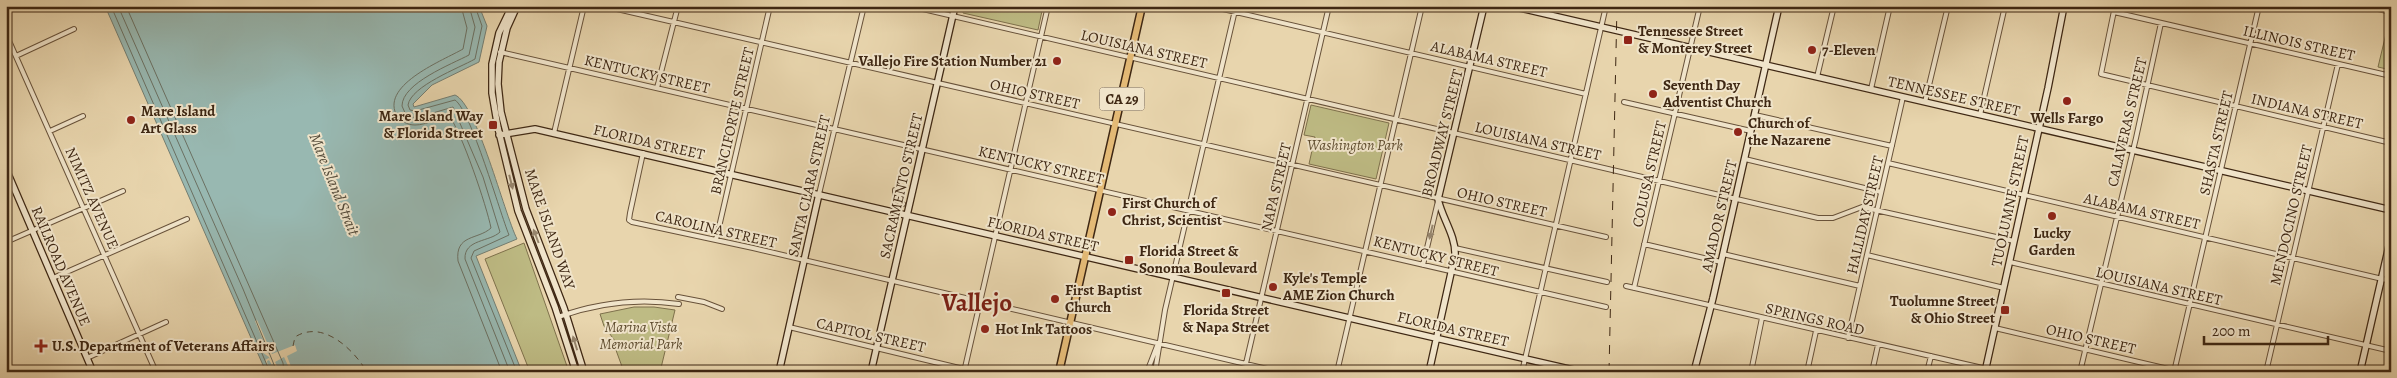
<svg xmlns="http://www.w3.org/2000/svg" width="2397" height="378" viewBox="0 0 2397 378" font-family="Alegreya,serif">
<rect width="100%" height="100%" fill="#e8d5ad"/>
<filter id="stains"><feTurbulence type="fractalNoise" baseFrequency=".004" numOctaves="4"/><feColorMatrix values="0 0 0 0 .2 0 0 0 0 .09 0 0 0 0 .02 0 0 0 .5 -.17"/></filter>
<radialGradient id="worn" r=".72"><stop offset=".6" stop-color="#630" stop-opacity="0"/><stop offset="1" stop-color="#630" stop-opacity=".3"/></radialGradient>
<!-- green -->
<path fill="#bebb84" stroke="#7e714c" d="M964,6H1043L1038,30L963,13Z
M2390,17H2391V70L2378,67Z
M1311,105L1389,123L1376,179L1309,164L1315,137L1304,135Z
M524,243L569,372H530L485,259Z
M634,307H654L675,310L660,372H624L613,342L615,341L604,326L600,314Z"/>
<!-- water -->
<path fill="#98b8b1" stroke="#747e72" d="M105,6H479L487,26L479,62L432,85L413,104L414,107L455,95C477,104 504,213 517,239L476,256L522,372H266Z"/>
<!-- pier -->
<path fill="#e8d5ad" d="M257,320L272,354L295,345L297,351L287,356L293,372H291L284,357L275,362L280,372H277L273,363L272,365L269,360L267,361L268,367L265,360L269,358L270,360L269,357L256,348L254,344L269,354L255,321Z"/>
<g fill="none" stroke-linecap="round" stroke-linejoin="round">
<!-- shore -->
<path stroke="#6b7062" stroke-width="1" d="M111,6L270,372
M118,6L243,289L277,372
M126,6L283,363L284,372
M461,6L467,28L463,49C444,60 382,84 396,114C400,121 407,125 415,125C427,125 437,118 449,116C461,130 487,207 491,228C478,240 455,234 458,261L502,372
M469,6L475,27L469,55C452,64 402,83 402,106L406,115L416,118L453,107L483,177L500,232C490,242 464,239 465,259L510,372
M475,6L482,26L475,59C459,68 411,86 408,105L410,110L415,111L455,100C471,111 500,213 509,235L474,251L471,258L517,372"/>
<!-- ferry -->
<path stroke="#544b3a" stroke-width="1" stroke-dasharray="6 5" stroke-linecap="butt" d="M293,346L295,337C323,319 354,350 367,372"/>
<defs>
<path id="street" d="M604,6L1606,237
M910,6L1818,218H1833L1862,207L2014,241
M1210,6L1586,94
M2115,6L2101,74L2391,143
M2366,6L2391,12
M6,9L13,6
M2114,12L2391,76
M6,34L156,372
M500,52L1606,307
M16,56L74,29
M1817,77L1834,6
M657,88L678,6
M1871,89L1890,6
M1624,102L1751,131
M1925,102L1948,6
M1755,115L1892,146
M1980,115L2005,6
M50,131L83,116
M554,133L584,6
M643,153L630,213L629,220L632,222L753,248L1280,372
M1745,159L1881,192
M1888,163L2391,281
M895,190V199L903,204
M819,194L864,6
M716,240L770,6
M6,242L123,191
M1644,244L1721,262
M1455,248L1607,282
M1723,254L1860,286
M1867,255L2004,288
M2010,262L2391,351
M1423,265L1438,201
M53,278L187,219
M1626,286L2000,372
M1634,288L1700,6
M678,297L704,302L722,309
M558,317C597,303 638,298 679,304
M789,327L976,372
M1995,328L2181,372
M1848,338L1903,97
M87,358L166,322
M964,372L1048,6
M1147,372L1157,346
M1155,372L1165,310L1236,6
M1244,372L1329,6
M1337,372L1422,6
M1522,372L1606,6
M1751,372L1762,318
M1807,372L1816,331
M1872,372L1878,345
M1927,372L1931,356
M2080,372L2136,138L2161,23
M2174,372L2259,6
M2266,372L2338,64"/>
<path id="secondary" d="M512,6L499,33L492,64V93L498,128L518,211L555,307L576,372
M517,6L507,28L499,62L498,84L501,112L526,209L564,308L584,372
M1511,6L2391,210
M499,135L535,129L1582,372
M6,169L93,372
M779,372L819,194
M871,372L955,6
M1429,372L1455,255C1456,236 1442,218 1438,199L1484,6
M1694,372L1713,298L1779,6
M1985,372L2048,88L2064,6
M2360,372L2391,237"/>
<path id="primary" d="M1059,372L1142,6"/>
</defs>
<!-- street casing -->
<use href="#street" stroke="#68523a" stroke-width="6"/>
<!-- secondary casing -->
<use href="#secondary" stroke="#3e2713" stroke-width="8"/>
<!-- primary casing -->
<use href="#primary" stroke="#3e2713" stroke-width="9"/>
<!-- street -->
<use href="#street" stroke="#f0e4ca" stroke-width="4"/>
<!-- secondary -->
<use href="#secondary" stroke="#f0e4ca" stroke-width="5.5"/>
<!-- primary -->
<use href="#primary" stroke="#e4ba76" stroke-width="6"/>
<!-- rail -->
<path stroke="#3e2713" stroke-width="1" stroke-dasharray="9 9" stroke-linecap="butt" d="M1609,372L1617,6"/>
</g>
<!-- one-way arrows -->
<defs><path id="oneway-solid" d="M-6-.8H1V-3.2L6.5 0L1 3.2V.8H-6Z" transform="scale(1.25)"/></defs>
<g fill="#97866e">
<use href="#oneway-solid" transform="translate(511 182) rotate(76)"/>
<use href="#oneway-solid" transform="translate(1431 232) rotate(103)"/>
<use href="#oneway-solid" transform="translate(536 236) rotate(-111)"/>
<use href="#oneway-solid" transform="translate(575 343) rotate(-107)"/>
</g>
<!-- markers -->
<g fill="#8f2418" stroke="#f0e4ca" stroke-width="2">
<rect x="1623" y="35" width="10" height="10" rx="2.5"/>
<circle cx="1812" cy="50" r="5"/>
<circle cx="1057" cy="61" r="5"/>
<circle cx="1653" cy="94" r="5"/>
<circle cx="2067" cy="101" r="5"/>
<circle cx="131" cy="120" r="5"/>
<rect x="488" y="120" width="10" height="10" rx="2.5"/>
<circle cx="1738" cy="132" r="5"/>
<circle cx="1112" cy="212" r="5"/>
<circle cx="2052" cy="216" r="5"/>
<rect x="1124" y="255" width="10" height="10" rx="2.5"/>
<circle cx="1273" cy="287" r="5"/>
<rect x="1221" y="288" width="10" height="10" rx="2.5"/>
<circle cx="1055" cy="299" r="5"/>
<rect x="2000" y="305" width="10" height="10" rx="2.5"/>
<circle cx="985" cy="329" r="5"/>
<path d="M38.5 338.5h5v5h5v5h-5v5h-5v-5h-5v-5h5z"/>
</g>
<g text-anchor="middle" stroke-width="4" stroke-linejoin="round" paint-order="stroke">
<!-- shield labels -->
<rect fill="#f0e4ca" stroke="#73604a" stroke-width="1" x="1099.5" y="87.5" width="45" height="23" rx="4"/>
<g font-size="14" font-weight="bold" fill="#3e2713">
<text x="1122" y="104">CA 29</text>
</g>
<!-- poi labels -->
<g font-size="15" font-weight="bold" fill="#3e2713" stroke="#f0e4ca" text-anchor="start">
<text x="1638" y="36">Tennessee Street<tspan x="1638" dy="17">&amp; Monterey Street</tspan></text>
<text x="1822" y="55">7-Eleven</text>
<text x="1047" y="66" text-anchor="end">Vallejo Fire Station Number 21</text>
<text x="1663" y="90">Seventh Day<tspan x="1663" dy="17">Adventist Church</tspan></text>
<text x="141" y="116">Mare Island<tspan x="141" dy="17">Art Glass</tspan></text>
<text x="483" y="121" text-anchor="end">Mare Island Way<tspan x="483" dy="17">&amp; Florida Street</tspan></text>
<text x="2067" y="123" text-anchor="middle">Wells Fargo</text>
<text x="1748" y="128">Church of<tspan x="1748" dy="17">the Nazarene</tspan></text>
<text x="1122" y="208">First Church of<tspan x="1122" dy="17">Christ, Scientist</tspan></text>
<text x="2052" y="238" text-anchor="middle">Lucky<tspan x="2052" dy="17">Garden</tspan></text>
<text x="1139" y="256">Florida Street &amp;<tspan x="1139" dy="17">Sonoma Boulevard</tspan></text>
<text x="1283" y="283">Kyle's Temple<tspan x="1283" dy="17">AME Zion Church</tspan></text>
<text x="1065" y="295">First Baptist<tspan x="1065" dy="17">Church</tspan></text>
<text x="1995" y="306" text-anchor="end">Tuolumne Street<tspan x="1995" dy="17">&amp; Ohio Street</tspan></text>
<text x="1226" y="315" text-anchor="middle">Florida Street<tspan x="1226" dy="17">&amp; Napa Street</tspan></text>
<text x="995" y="334">Hot Ink Tattoos</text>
<text x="52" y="351">U.S. Department of Veterans Affairs</text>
</g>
<!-- street labels -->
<g font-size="15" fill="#3e2713" stroke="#f0e4ca">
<text transform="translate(2299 43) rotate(13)" y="5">ILLINOIS STREET</text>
<text transform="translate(1144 49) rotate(13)" y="5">LOUISIANA STREET</text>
<text transform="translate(1489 59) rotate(13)" y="5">ALABAMA STREET</text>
<text transform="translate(647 74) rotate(13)" y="5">KENTUCKY STREET</text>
<text transform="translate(1035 94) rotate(13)" y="5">OHIO STREET</text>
<text transform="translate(1954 96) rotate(13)" y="5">TENNESSEE STREET</text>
<text transform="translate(2307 111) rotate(13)" y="5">INDIANA STREET</text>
<text transform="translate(732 121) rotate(-77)" y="5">BRANCIFORTE STREET</text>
<text transform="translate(2127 122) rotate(-77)" y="5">CALAVERAS STREET</text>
<text transform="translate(1442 133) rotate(-76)" y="5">BROADWAY STREET</text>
<text transform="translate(1538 141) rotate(13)" y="5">LOUISIANA STREET</text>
<text transform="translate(649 142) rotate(13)" y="5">FLORIDA STREET</text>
<text transform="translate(2216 143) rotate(-77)" y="5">SHASTA STREET</text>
<text transform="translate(1041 165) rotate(13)" y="5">KENTUCKY STREET</text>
<text transform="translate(1649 174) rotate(-77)" y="5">COLUSA STREET</text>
<text transform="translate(809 186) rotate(-77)" y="5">SANTA CLARA STREET</text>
<text transform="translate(901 186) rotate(-77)" y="5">SACRAMENTO STREET</text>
<text transform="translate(1276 187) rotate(-77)" y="5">NAPA STREET</text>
<text transform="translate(92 198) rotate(66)" y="5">NIMITZ AVENUE</text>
<text transform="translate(2010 201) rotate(-78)" y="5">TUOLUMNE STREET</text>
<text transform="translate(1502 202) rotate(13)" y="5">OHIO STREET</text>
<text transform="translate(2142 211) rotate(13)" y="5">ALABAMA STREET</text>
<text transform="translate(1865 215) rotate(-77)" y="5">HALLIDAY STREET</text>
<text transform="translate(2291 215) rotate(-77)" y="5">MENDOCINO STREET</text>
<text transform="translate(1719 216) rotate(-77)" y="5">AMADOR STREET</text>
<text transform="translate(550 229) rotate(71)" y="5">MARE ISLAND WAY</text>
<text transform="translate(716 229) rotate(13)" y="5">CAROLINA STREET</text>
<text transform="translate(1043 234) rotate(13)" y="5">FLORIDA STREET</text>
<text transform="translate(1436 256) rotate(14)" y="5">KENTUCKY STREET</text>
<text transform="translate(61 266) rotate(67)" y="5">RAILROAD AVENUE</text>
<text transform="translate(2159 286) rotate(13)" y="5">LOUISIANA STREET</text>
<text transform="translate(1815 319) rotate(13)" y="5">SPRINGS ROAD</text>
<text transform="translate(1453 329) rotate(13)" y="5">FLORIDA STREET</text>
<text transform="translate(871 335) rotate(13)" y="5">CAPITOL STREET</text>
<text transform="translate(2091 339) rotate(13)" y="5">OHIO STREET</text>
</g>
<!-- park labels -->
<g font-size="15" font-style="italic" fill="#5e4c2f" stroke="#f0e4ca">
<text x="1355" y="150">Washington Park</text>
<text x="641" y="332">Marina Vista<tspan x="641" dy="17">Memorial Park</tspan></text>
</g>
<!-- water labels -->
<g font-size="16" font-style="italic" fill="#544b3a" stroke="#f0e4ca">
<text transform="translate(335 184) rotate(68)" y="6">Mare Island Strait</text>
</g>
<!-- town labels -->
<g font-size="25" font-weight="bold" fill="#7a1f14" stroke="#f0e4ca">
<text x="977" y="311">Vallejo</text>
</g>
</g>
<!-- margin -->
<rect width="2397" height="378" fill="none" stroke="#e8d5ad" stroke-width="25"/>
<rect x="8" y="8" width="2382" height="363" fill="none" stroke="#3e2713" stroke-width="2.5"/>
<rect x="12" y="12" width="2372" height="353" fill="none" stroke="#3e2713"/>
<!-- scale -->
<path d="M2204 336v8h124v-8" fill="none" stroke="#3e2713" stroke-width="2.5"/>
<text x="2212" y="336" font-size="15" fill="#3e2713" stroke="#f0e4ca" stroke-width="4" paint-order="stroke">200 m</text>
<rect width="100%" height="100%" filter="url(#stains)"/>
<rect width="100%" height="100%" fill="url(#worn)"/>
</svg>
